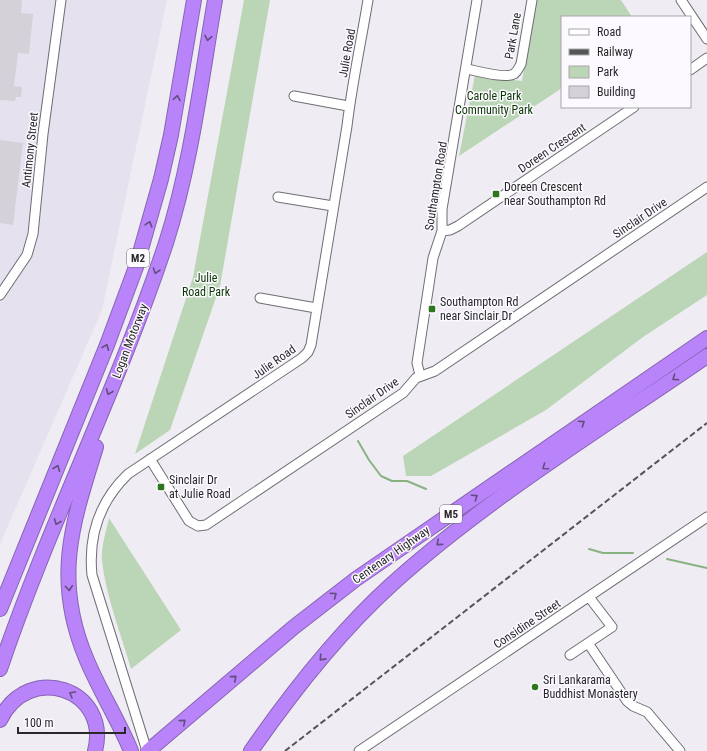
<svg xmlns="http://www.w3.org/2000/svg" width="707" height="751" viewBox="0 0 707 751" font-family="'Roboto Condensed',sans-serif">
<rect width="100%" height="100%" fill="#efecf3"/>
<!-- built -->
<path fill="#e6e1ef" d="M0,0H167L102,310L0,544Z"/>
<!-- green -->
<path fill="#bbd6b6" d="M244,0H270L220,286L170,430L135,454L193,277Z
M536,0H621L632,17H562V88L459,156L475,75L522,81Z
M707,252V295L643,337L546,410L431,476H406L403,456Z
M109,518L181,630L131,669C121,634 106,597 102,561C101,546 106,532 109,518Z"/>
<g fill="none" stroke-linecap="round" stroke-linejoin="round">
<!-- stream -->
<path stroke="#89b282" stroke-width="2" d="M358,441L369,460L381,476L392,481H407L426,489
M589,549L603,553H633
M667,559L707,568"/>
</g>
<!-- building -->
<path fill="#d4d1d8" d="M0,0H22L21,13L33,14L29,54L18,53L14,86L22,87L21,97H16L15,101L0,100Z
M0,140L23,143L13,225L0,223Z"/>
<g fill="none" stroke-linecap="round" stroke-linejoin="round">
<defs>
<path id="minor" d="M681,0L707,39
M467,69C477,71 505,79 514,74C518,71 519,67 521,64L532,0
M690,70L707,58
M294,96L348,106
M278,197L333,206
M442,231L450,230L458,226L634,107
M0,295L27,255L33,234L43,134L61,0
M260,298L316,308
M420,375L417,363L433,258L442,231V209L477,0
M150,459L189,521L198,526L206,525L403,393L416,378L435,371L707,187
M588,643L627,701L633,706L647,712L680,751
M570,655L612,627L589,597
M147,751L92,575C88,535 99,502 128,474L302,358L308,352L311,345L347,126C352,84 361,42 368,0
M359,751L707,517"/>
<path id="highway" d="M96,447C72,524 53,579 86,658C99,690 118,719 131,751
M0,609L107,345L136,267L161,179L171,135L194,0
M0,669C49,524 118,388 166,243C191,165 201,81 215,0
M0,720C28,661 111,689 95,751
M148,751L294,627L356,579L707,338
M251,751C292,692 337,634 391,585C486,499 601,429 707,356"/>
</defs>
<!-- minor casing -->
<use href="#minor" stroke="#6f6d73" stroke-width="11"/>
<!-- highway casing -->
<use href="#highway" stroke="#8764b2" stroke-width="16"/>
<!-- minor -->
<use href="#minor" stroke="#fff" stroke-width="9"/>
<!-- highway -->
<use href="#highway" stroke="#b984fa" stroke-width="14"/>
<!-- rail -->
<path stroke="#555457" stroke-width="2" stroke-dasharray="6 3" stroke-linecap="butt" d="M285,751L707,423"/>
</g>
<!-- one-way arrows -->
<defs><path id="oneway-chevron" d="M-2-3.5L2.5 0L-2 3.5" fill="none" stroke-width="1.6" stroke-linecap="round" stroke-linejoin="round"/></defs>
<g stroke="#634d7e">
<use href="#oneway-chevron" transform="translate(208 38) rotate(100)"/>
<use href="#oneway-chevron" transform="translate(177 98) rotate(-80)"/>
<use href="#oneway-chevron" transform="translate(149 224) rotate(-74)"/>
<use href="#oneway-chevron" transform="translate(156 271) rotate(109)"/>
<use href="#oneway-chevron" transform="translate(106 347) rotate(-68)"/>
<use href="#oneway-chevron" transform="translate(675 378) rotate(146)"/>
<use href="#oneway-chevron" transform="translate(109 392) rotate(112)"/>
<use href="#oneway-chevron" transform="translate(582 423) rotate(-34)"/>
<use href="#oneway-chevron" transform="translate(545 467) rotate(145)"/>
<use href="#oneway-chevron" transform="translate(57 468) rotate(-68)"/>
<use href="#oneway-chevron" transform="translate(475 497) rotate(-34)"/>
<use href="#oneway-chevron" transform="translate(57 522) rotate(112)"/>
<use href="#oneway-chevron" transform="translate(439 543) rotate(140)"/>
<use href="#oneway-chevron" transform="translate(69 588) rotate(85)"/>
<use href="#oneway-chevron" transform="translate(334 595) rotate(-37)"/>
<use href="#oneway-chevron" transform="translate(322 658) rotate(132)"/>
<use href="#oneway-chevron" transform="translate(234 678) rotate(-40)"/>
<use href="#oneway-chevron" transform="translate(72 694) rotate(-150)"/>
<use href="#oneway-chevron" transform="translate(183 722) rotate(-41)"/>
</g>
<!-- markers -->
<g fill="#2d771c" stroke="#fcfaff" stroke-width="1.5">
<rect x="492" y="190" width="8" height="8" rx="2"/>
<rect x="428" y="305" width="8" height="8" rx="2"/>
<rect x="157" y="483" width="8" height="8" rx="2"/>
<circle cx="535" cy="687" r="4"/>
</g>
<g text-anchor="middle" stroke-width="3" stroke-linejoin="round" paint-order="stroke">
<!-- shield labels -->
<g fill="#fcfaff" stroke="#68676b" stroke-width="1">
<rect x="127" y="249" width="22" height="18" rx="3"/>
<rect x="440" y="505" width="22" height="18" rx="3"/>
</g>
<g font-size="11" font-weight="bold" fill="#29282b">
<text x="138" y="262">M2</text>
<text x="451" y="518">M5</text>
</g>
<!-- street labels -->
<g font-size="12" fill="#29282b" stroke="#fcfaff">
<text transform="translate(513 36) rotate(-80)" y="4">Park Lane</text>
<text transform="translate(347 53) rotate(-80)" y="4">Julie Road</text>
<text transform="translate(552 148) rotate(-34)" y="4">Doreen Crescent</text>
<text transform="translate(30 150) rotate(-84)" y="4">Antimony Street</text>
<text transform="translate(436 186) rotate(-81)" y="4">Southampton Road</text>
<text transform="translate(640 218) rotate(-34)" y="4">Sinclair Drive</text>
<text transform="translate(130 341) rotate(-69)" y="4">Logan Motorway</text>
<text transform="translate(274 362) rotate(-35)" y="4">Julie Road</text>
<text transform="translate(372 398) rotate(-35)" y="4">Sinclair Drive</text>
<text transform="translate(391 555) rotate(-35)" y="4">Centenary Highway</text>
<text transform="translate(527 624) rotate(-34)" y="4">Considine Street</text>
</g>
<!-- park labels -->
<g font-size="12" fill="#0c3604" stroke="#fcfaff">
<text x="494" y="100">Carole Park<tspan x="494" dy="14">Community Park</tspan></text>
<text x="206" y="282">Julie<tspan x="206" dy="14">Road Park</tspan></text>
</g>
<!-- poi labels -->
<g font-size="12" fill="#29282b" stroke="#fcfaff" text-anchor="start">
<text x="504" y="191">Doreen Crescent<tspan x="504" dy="14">near Southampton Rd</tspan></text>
<text x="440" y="306">Southampton Rd<tspan x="440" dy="14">near Sinclair Dr</tspan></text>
<text x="169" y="484">Sinclair Dr<tspan x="169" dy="14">at Julie Road</tspan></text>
<text x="543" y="684">Sri Lankarama<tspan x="543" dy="14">Buddhist Monastery</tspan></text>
</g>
</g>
<!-- legend -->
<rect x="561" y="16" width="130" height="92" fill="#fcfaff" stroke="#a8a6aa"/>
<rect x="569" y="29" width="20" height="6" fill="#ffffff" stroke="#a8a6aa"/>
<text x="597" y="36" font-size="12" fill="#29282b">Road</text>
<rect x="569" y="49" width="20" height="6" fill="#555457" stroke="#a8a6aa"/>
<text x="597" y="56" font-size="12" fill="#29282b">Railway</text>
<rect x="569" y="66" width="20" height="12" fill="#bbd6b6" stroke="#a8a6aa"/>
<text x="597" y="76" font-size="12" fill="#29282b">Park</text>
<rect x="569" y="86" width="20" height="12" fill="#d4d1d8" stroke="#a8a6aa"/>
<text x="597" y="96" font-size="12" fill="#29282b">Building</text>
<!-- scale -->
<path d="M18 727v6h107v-6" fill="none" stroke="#29282b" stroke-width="2"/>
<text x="24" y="727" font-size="12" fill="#29282b" stroke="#fcfaff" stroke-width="3" paint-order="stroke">100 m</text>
</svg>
